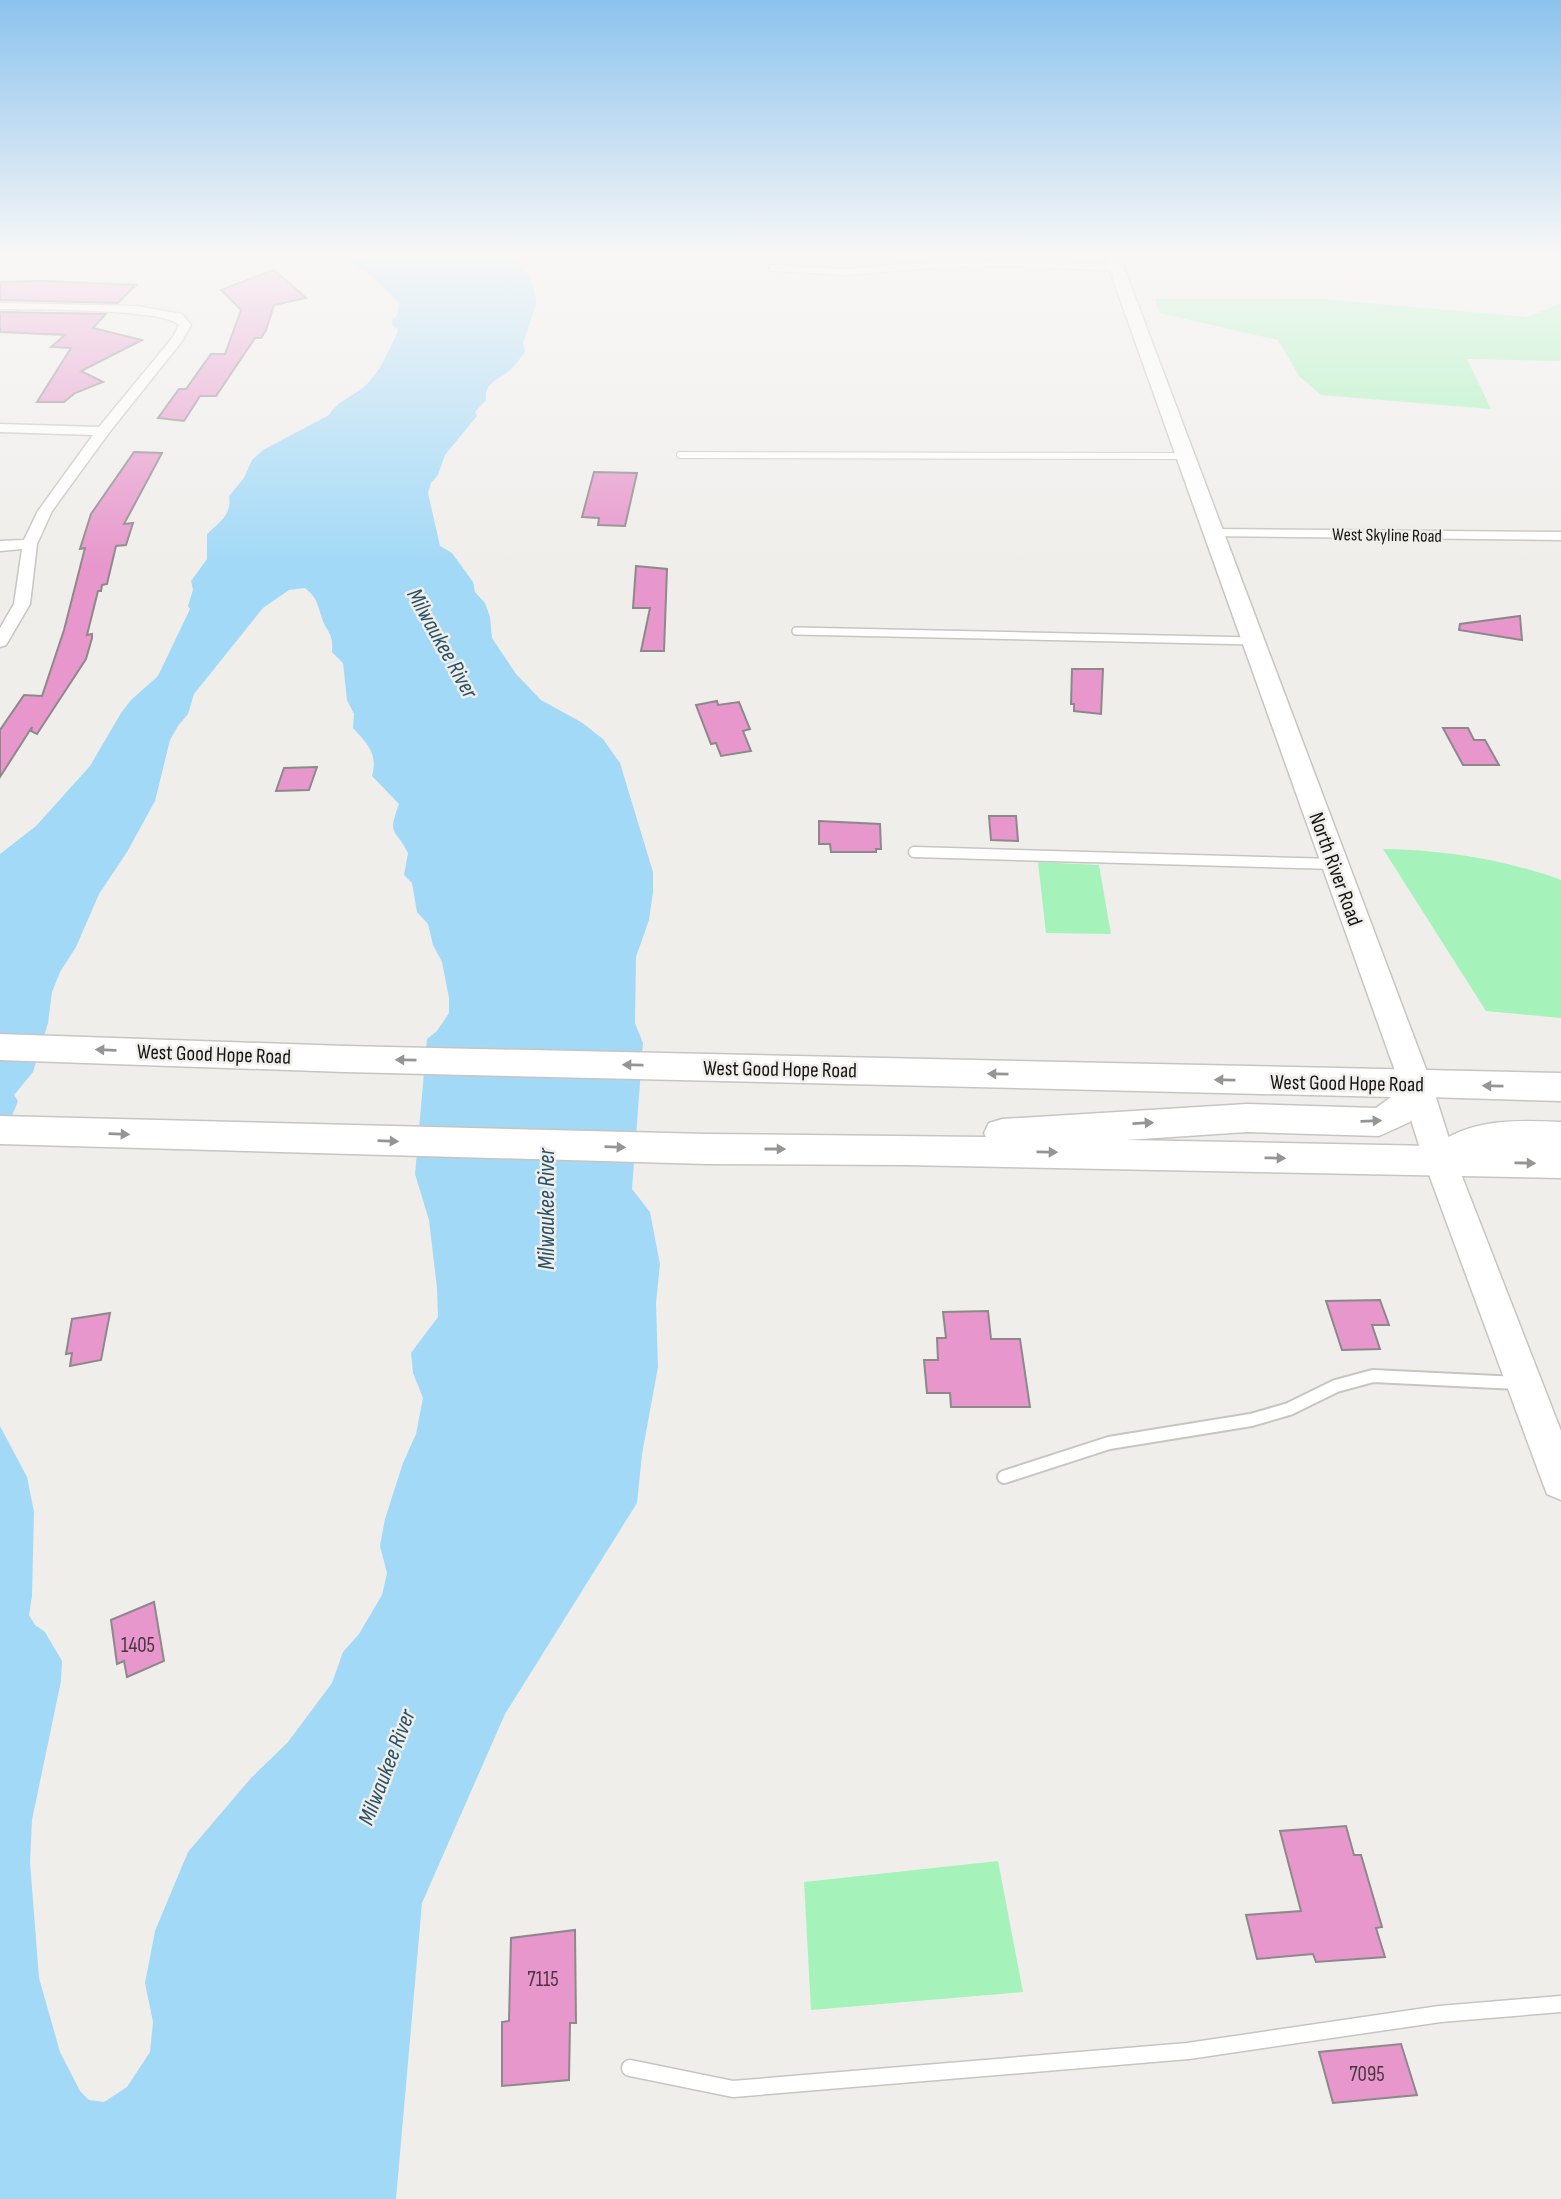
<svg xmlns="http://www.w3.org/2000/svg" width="1561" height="2199" viewBox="0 0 1561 2199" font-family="'Sofia Sans Condensed',sans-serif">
<rect width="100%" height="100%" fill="#f0eeeb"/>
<!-- green -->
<path fill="#a5f3ba" d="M1155,299H1323L1528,317L1561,303V361L1467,359L1491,409L1321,395L1299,376L1278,340L1159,313Z
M1383,849C1444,850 1504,859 1561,880V1018L1486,1011Z
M1038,862L1099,865L1111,934L1046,933Z
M998,1861L1023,1992L811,2010L804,1882Z"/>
<!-- water -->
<path fill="#a2d9f7" d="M342,257H508L527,272L536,296V305L523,343L525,352C520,358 516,365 510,370C499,380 484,382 486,400L475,412L477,416L445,455L438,475L431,483L428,493L440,546L452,553L473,582L475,592L485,603L490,617L492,638L516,674L541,700L581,722L603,739L620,763L653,872V892L649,920L636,957L635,1023L643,1043L632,1189L650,1212L660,1264L656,1303L658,1367L642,1454L637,1503L505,1714L422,1903L396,2199H0V1426L27,1477L34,1512L32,1596L29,1615L35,1625L45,1632L62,1661L61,1681L32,1820L30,1862L39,1978L60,2052L80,2091L89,2100L104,2102L127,2087L150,2052L153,2022L145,1983L155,1931L188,1852L251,1778L288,1742L332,1683L343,1652L359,1634L382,1595L387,1573L380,1546L385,1519L403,1463L416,1434L423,1398L413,1373L411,1353L438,1317L437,1288L429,1220L415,1174L427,1039L437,1031L449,1013V998L442,962L433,945L428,924L417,912L412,883L404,875L408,853C395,827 387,837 399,804L372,776C378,754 368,744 353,728L354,714L347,700L343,663L332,652C334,632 325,631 321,615C317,602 316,597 305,588L289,590L263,608L194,694L188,714L178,726L170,740L155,801L127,852L99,894L76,947L60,972L52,992L48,1023L33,1072L14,1095L18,1101L0,1146V854L36,826L90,766L121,713L131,700L158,676L190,609L188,606L193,590L191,581L207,559V534C220,522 232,514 229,496L244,478L252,460L263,450L329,415C339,399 357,395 369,382C382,368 388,351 397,334L398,329L393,326L392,320L397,316L399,303L374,278Z"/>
<!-- building -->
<path fill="#e797cc" stroke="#8d898b" stroke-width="2" d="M274,270L306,298L274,305L266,330L261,338H255L216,396H200L184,421L158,418L179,389H186L211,354H225L241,310L221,290Z
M34,281H45L136,285L118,303L0,300V282Z
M0,312L106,314L93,328L142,340L81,371L103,382L75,393L64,402H37L71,348L51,347L65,335L0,332Z
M134,452L162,453L124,524L133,523L126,545L116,546L107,584L102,585L101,591H98L87,635L92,634V638L86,659L37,734L31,731L32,727L0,777V730L24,695L42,696L64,630L85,548L80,549L91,514Z
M594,472L637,473L625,526L598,525L599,518L582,517Z
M636,566L667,569L664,651H641L650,608H633Z
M1520,616L1522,640L1459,630L1460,624Z
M1072,669H1103L1101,714L1074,711V704H1071Z
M717,701L718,705L739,702L750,729L743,731L751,751L721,756L716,743L711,744L696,705Z
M1443,728H1468L1474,740H1485L1499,765H1463Z
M317,767L309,790L276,791L284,768Z
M989,816H1016L1018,841L991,840Z
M819,821L880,824L881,849H876V852H831L830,844H819Z
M1380,1300L1389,1325H1372L1380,1349L1342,1350L1326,1301Z
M988,1311L991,1339H1020L1030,1407H951L950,1393H927L924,1360H938L937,1338H946L943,1312Z
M110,1313L101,1360L70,1366L72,1353L66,1354L72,1319Z
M154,1602L164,1661L127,1677L124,1661L117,1664L111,1620Z
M1346,1826L1354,1855H1361L1382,1927L1376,1928L1385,1957L1316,1962L1313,1954L1257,1959L1246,1915L1301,1911L1280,1831Z
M575,1930L576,2023H570L569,2080L502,2086V2022L509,2021L511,1938Z
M1401,2044L1417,2095L1333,2103L1319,2052Z"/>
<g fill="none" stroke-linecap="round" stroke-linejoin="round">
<defs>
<path id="lane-far4" d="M772,268L846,272L945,264L1013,263L1116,268
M680,455L1185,456"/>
<path id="lane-far3" d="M796,631L1253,641"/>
<path id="lane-far2" d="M914,852L1335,864"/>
<path id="lane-far1" d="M1004,1477L1109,1443L1251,1420L1289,1409L1336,1386L1373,1376L1518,1383"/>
<path id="lane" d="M630,2068L733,2089L1188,2051L1440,2014L1561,2004"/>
<path id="street" d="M0,303L137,306L182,314L191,325L182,341L108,434L52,511L37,544L30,604L6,645L0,647V628L14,604L22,549L0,551V541L24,540L38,511L93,435L0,432V424L99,427L173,337L179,325C164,308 30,310 0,309Z
M1213,529L1561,532V540L1208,536L1206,533L1208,530Z"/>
<path id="secondary" d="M1105,257H1120L1432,1085L1456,1161L1561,1431V1500L1547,1494L1542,1481L1424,1161L1400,1085Z"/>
<path id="primary" d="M0,1034L345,1046L1561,1073V1101L1427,1097L1410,1122L1379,1136L1247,1132L1126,1140L1434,1146C1473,1118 1516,1120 1561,1122V1178L906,1165L707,1164L0,1144V1116L707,1134L986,1137L984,1133L989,1123L1002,1119L1247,1104L1376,1108L1391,1097L345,1072L0,1060Z"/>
</defs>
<!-- lane-far4 casing -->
<use href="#lane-far4" stroke="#c7c5c2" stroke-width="8"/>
<!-- lane-far3 casing -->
<use href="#lane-far3" stroke="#c7c5c2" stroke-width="10"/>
<!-- lane-far2 casing -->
<use href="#lane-far2" stroke="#c7c5c2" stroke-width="13"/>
<!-- lane-far1 casing -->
<use href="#lane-far1" stroke="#c7c5c2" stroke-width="16"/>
<!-- lane casing -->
<use href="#lane" stroke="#c7c5c2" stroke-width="19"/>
<!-- street casing -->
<use href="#street" stroke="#c7c5c2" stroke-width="3"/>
<!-- secondary casing -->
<use href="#secondary" stroke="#c7c5c2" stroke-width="3"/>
<!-- primary casing -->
<use href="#primary" stroke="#c7c5c2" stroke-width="3"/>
<!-- lane-far4 -->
<use href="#lane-far4" stroke="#fff" stroke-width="6"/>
<!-- lane-far3 -->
<use href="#lane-far3" stroke="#fff" stroke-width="7"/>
<!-- lane-far2 -->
<use href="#lane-far2" stroke="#fff" stroke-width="10"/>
<!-- lane-far1 -->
<use href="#lane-far1" stroke="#fff" stroke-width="12"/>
<!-- lane -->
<use href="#lane" stroke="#fff" stroke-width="16"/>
<!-- street -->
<use href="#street" fill="#fff" fill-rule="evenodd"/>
<!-- secondary -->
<use href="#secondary" fill="#fff" fill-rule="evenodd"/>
<!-- primary -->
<use href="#primary" fill="#fff" fill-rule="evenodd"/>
</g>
<!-- one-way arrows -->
<defs><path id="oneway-solid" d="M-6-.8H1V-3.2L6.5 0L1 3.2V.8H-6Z" transform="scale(1.75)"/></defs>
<g fill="#959594">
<use href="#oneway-solid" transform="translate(106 1050) rotate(-178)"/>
<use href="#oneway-solid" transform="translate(406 1060) rotate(-179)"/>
<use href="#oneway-solid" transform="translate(633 1065) rotate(-179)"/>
<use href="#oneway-solid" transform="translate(998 1074) rotate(-179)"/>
<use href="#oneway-solid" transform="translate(1225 1080) rotate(-179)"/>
<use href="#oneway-solid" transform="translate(1493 1086) rotate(-179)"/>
<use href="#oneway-solid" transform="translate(1371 1121) rotate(-2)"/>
<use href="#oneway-solid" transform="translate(1143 1123) rotate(-3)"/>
<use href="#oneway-solid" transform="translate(119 1134) rotate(2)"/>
<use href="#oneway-solid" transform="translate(388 1141) rotate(2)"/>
<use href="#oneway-solid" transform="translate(615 1147) rotate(2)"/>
<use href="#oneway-solid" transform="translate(775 1149)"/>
<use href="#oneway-solid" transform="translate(1047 1152) rotate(1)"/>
<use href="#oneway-solid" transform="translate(1275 1158) rotate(1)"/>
<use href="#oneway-solid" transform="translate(1525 1163) rotate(1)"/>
</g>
<!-- sky -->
<linearGradient id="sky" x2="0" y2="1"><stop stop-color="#8cc3ee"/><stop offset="0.45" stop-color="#f8f7f6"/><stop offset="1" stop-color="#f8f7f6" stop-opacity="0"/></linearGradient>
<rect width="1561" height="565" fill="url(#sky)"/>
<g text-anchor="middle" stroke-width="5" stroke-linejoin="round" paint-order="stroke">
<!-- far-street labels -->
<g font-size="18" fill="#141412" stroke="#f0eeeb">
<text transform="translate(1387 535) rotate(1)" y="6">West Skyline Road</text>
</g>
<!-- street labels -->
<g font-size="21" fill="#141412" stroke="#f0eeeb">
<text transform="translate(1336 869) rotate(70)" y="7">North River Road</text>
<text transform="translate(214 1054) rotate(2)" y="7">West Good Hope Road</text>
<text transform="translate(780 1069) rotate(1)" y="7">West Good Hope Road</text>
<text transform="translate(1347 1083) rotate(1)" y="7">West Good Hope Road</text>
</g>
<!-- near-number labels -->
<g font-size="21" fill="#493540">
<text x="138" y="1652">1405</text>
<text x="543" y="1986">7115</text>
<text x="1367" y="2081">7095</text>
</g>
<!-- water labels -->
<g font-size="23" font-style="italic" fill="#275166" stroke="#f0eeeb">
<text transform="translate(443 643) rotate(61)" y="8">Milwaukee River</text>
<text transform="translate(546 1209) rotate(-90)" y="8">Milwaukee River</text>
<text transform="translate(386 1767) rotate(-69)" y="8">Milwaukee River</text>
</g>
</g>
</svg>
